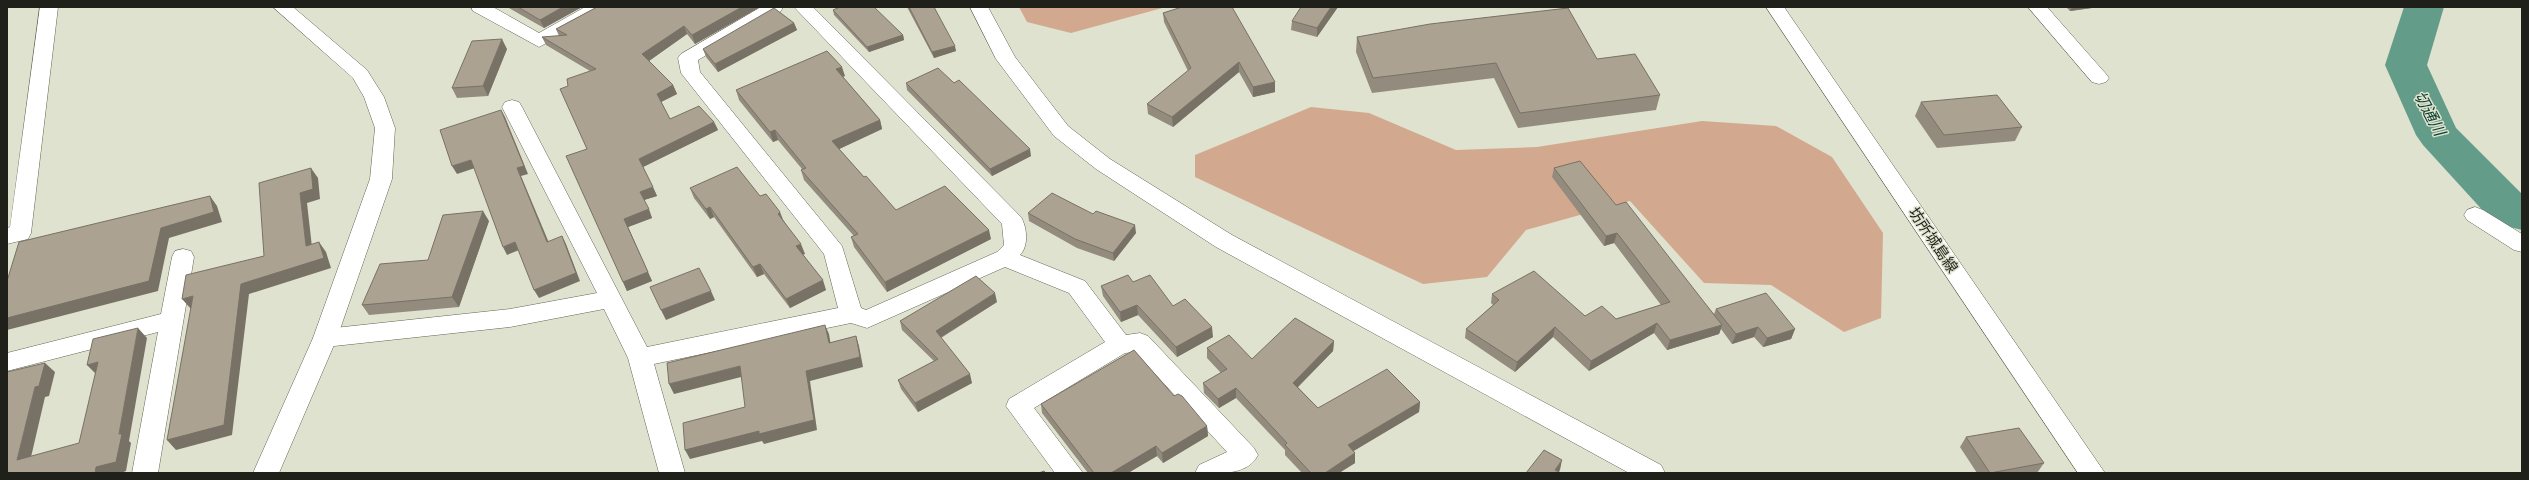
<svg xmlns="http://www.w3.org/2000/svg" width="2529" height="480" viewBox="0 0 2529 480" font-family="'Titillium Web','Noto Sans JP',sans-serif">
<rect width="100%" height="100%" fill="#dfe2ce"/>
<!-- green -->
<path fill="#d2a98f" d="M1019,7H1166L1071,33L1027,22Z
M1311,107L1369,113L1456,150L1537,147L1702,121L1776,126L1832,157L1883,233L1881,318L1844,332L1771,285L1704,283L1630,201L1526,230L1487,277L1423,284L1195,177V155Z"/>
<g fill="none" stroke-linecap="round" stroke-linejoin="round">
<!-- river -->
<path fill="#639c89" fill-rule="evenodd" d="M2404,7H2444L2427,65L2456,128L2522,194V230L2506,226L2486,214L2423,145L2416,135L2385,65Z"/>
<defs>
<path id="street" d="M40,7H58L31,233L28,239L7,244V228L10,227Z
M471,7H493L539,33L585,7H608L606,11L539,47L473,11Z
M761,7H783L781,11L698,60L700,72L842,246L861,308L866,310L997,252L1004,245L1002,224L794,7H813L1021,217C1027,227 1029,246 1020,255L1085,281L1126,335L1140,333L1148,336L1254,448L1258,455C1247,477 1216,473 1195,473L1199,465L1227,452L1135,352L1125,353L1034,408L1083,473H1055L1006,406L1009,399L1105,342L1069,293L1005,267L867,328L851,323L654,364L685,473H659L628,358L604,309L510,327L325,347L317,344L313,338L317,332L325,329L510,309L597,293L502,107L505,102L512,100L519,102L522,107L647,347L838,308L824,254L681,73L678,58L681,54Z
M2028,7H2047L2106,74L2109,78L2106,82L2099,84L2092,82Z
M2475,207L2483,210L2522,234V252L2514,250L2467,220L2464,215L2467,210Z
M183,249L191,251L194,257L158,473H132L158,332L7,371V353L161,314L172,257L175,251Z"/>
<path id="secondary" d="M273,7H293L367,70L384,97L395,128L392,179L337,338L279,473H253L313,338L370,179L375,128L364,97L353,78Z
M970,7H988L1015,57L1068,126L1110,159L1232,235L1661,465L1665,473H1629L1216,247L1096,169L1054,136L996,59Z
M1766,7H1784L2105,473H2078Z"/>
</defs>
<!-- street casing -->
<use href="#street" stroke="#636554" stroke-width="1"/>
<!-- secondary casing -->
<use href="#secondary" stroke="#636554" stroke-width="1"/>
<!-- street -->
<use href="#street" fill="#fff" fill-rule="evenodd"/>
<!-- secondary -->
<use href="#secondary" fill="#fff" fill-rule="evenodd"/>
</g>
<!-- wall -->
<path fill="#938b7d" d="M507,7H582L544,28Z
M597,7H760L695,44L687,34L649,61L673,85L677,94L661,102L670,119L714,122L718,130L643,167L657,196L644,200L652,218L628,227L652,281L627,291L623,282L587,149L568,86L590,71L546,45L542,37L559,36L556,29Z
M907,7H934L956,51L934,58Z
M1182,7L1275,92L1253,97L1239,72L1173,127L1148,114L1147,104L1188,71L1164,22L1163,13Z
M1338,7L1317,37L1291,30L1292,21Z
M2066,7H2099L2070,11Z
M833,10L903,35L904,40L869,52L834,15Z
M794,23L797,30L718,72L706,57L703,49Z
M1357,37L1597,59L1660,95L1656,110L1518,128L1494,78L1372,93L1356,52Z
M507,49L488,96L457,98L452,88Z
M845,76L843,77L880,120L882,129L839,149L864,177L896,210L991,239L887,292L854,247L851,237L854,236L804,180L801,170L802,169L778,140L773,142L739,100L736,90Z
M906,83H954L1031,156L992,176L907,90Z
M1921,102L2022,127L2015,141L1937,148L1915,116Z
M1554,168L1616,205L1714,314L1716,309L1795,329L1791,339L1763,347L1754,337L1732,344L1721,329L1719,334L1667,350L1654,333L1589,371L1553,337L1515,372L1465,338L1466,329L1493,305L1491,303L1492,294L1585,316L1616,319L1661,305L1614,243L1604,246L1552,177Z
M690,188L760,196L784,221L805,254H803L826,290L790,308L764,274L757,277L714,217L710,219L694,198Z
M1028,213L1136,233L1114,261L1077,248L1029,221Z
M489,221L459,307L369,315L362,305L428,260Z
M1133,282L1173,306L1213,337L1177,357L1138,315L1121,322L1103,296L1101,286Z
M997,302L941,338L972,383L918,412L901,389L898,380L934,361L902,330L900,321Z
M1334,341L1333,351L1298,387L1318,408L1420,402L1419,412L1353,451L1355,453V463L1339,473H1302L1285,455V450L1236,398L1219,408L1204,393L1203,383L1221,373L1207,358V348L1252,359Z
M1174,396L1207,426L1208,436L1163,463L1157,456L1128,473H1088L1042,413L1041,404Z
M1966,437L2044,463L2037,473H1977L1960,447Z"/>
<!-- shaded-wall -->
<path fill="#787166" d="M563,7H582L544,28L540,20Z
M742,7H760L695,44L692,35Z
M1331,7H1338L1317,37V28Z
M2072,7H2099L2070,11Z
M794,23L797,30L718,72L715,64Z
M684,26L687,34L646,63L642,54Z
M903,35L904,40L869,52L867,47Z
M502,39L507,49L488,96L483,86Z
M955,46L956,51L934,58L932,52Z
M1239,62V72L1173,127L1172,117Z
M842,67L845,76L839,78L836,69Z
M1275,82V92L1253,97V87Z
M673,85L677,94L661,102L657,94Z
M501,110L505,117L528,174L521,176L552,250L547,242L517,168Z
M880,120L882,129L835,151L832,141Z
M714,122L718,130L643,167L639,159Z
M775,130L778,140L773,142L770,132Z
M1030,149L1031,156L992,176L990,169Z
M471,160L475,168L457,174L452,166Z
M311,168L318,178L320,199L307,203L313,256L306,246L300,193Z
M653,187L657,196L644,200L640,192Z
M210,196L217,206L222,222L169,238L158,291L7,330V318L161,228Z
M710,207L714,217L710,219L706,209Z
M649,209L652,218L628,227L652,281L627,291L623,282L624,219Z
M483,211L489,221L459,307L452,297Z
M780,212L784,222L778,214Z
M1135,225L1136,233L1114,261L1113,253Z
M989,230L991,239L887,292L885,282Z
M1617,233L1614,243L1604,246L1606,236Z
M562,236L566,244L580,281L539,298L534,290Z
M319,242L326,252L331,268L249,294L232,435L176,450L167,440L241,284Z
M515,242L519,250L507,255L503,247Z
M801,244L805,254L800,256L796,246Z
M760,264L764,274L757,277L753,267Z
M823,280L826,290L790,308L786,299Z
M711,291L715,300L666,320L661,310Z
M995,293L997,302L938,339L936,331Z
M193,296L191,309L182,299Z
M1137,305L1138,315L1121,322L1120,312Z
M1657,323L1654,333L1589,371L1591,361Z
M825,325L829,334L832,352L829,343Z
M1722,325L1719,334L1667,350L1670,340Z
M1212,327L1213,337L1177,357L1176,347Z
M1555,327L1553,337L1515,372L1517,362Z
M1758,327L1754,337L1732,344L1736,334Z
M138,328L147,338L129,441L131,443L126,471L121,473H95L96,467L119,434Z
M1795,329L1791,339L1763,347L1767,338Z
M856,336L859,346L863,367L810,381L817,430L764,444L762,441L690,459L685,450L806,371Z
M1334,341L1333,351L1293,392V383Z
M98,362L97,375L87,365Z
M45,363L55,372L49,396L45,397L28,470L17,460L35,387Z
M740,366L745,376L674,394L669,384Z
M970,374L972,383L918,412L915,403Z
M1236,388V398L1219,408L1218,399Z
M1420,402L1419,412L1347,455L1348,445Z
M1207,426L1208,436L1163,463L1162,453Z
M1156,446L1157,456L1128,473H1111Z
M1355,453V463L1339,473H1325Z
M1562,460L1560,470L1558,473L1555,470Z"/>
<!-- building -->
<path fill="#aba291" stroke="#787166" d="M518,7H563L540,20Z
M597,7H742L692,35L684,26L642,54L673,85L657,94L670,119L699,106L714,122L639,159L653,187L640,192L649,209L624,219L648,272L623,282L566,156L587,149L560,89L568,86L567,79L596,69L542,37L567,35L556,29Z
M840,7H874L903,35L867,47L833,10Z
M909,7H934L955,46L932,52Z
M1182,7H1232L1275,82L1253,87L1239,62L1172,117L1147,104L1191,68L1163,13Z
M1301,7H1331L1317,28L1292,21Z
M774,8L794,23L715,64L703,49Z
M1568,8L1597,59L1635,54L1660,95L1520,113L1496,63L1373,78L1357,37L1430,24Z
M502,39L483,86L452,88L472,41Z
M827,51L842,67L836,69L880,120L832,141L864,177L866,176L896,210L945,186L989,230L885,282L851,237L858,234L801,170L806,168L775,130L770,132L736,90Z
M938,68L954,83L959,80L1030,149L990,169L906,83Z
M1997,95L2022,127L1944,135L1921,102Z
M501,110L524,166L517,168L547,242L562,236L576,273L534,290L515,242L503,247L471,160L452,166L440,130Z
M1580,161L1616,205L1626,202L1722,325L1670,340L1657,323L1591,361L1555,327L1517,362L1466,329L1499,300L1492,294L1534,271L1585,316L1602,306L1616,319L1670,302L1617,233L1606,236L1554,168Z
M737,167L760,196L766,194L780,212L778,214L801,244L796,246L823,280L786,299L760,264L753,267L710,207L706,209L690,188Z
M311,168L313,189L300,193L306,246L319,242L324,258L241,284L224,425L167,440L193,296L182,299L186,275L264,256L259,183Z
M1052,193L1093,214L1096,211L1135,225L1113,253L1075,239L1028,213Z
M210,196L214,212L161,228L149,281L7,318V281L19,242Z
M483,211L452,297L362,305L380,264L428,260L443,215Z
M699,268L711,291L661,310L650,287Z
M1128,275L1133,282L1150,275L1173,306L1185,299L1212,327L1176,347L1137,305L1120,312L1101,286Z
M976,276L995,293L936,331L970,374L915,403L898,380L938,359L900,321Z
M1766,293L1795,329L1767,338L1758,327L1736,334L1716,309Z
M1295,318L1334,341L1293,383L1318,408L1387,369L1420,402L1348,445L1355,453L1325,473H1311L1285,445L1287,443L1236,388L1218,399L1203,383L1227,369L1207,348L1229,335L1252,359Z
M825,325L829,343L856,336L860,357L806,371L814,420L759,434V431L685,450L683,423L745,407L740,366L669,384L667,363Z
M138,328L119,434H122L116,462L96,467L95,473H7V372L45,363L39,386L35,387L17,460L79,443L98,362L87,365L93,339Z
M1134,350L1174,396L1178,394L1182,396L1207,426L1162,453L1156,446L1111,473H1094L1041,404Z
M2019,428L2044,463L1990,473L1966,437Z
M1544,450L1562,460L1555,470L1561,473H1526Z
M1044,471L1046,473H1039Z"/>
<g text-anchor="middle" stroke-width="3" stroke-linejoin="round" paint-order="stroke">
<!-- street labels -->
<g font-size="15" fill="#1f2019" stroke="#dfe2ce">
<text transform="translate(1933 240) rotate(56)" y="5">坊所城島線</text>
</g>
<!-- water labels -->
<g font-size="16" font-style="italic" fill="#0e4133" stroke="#dfe2ce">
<text transform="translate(2430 113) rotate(62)" y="6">切通川</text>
</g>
</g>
<!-- border -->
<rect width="2529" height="480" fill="none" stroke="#1f2019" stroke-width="16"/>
</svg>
